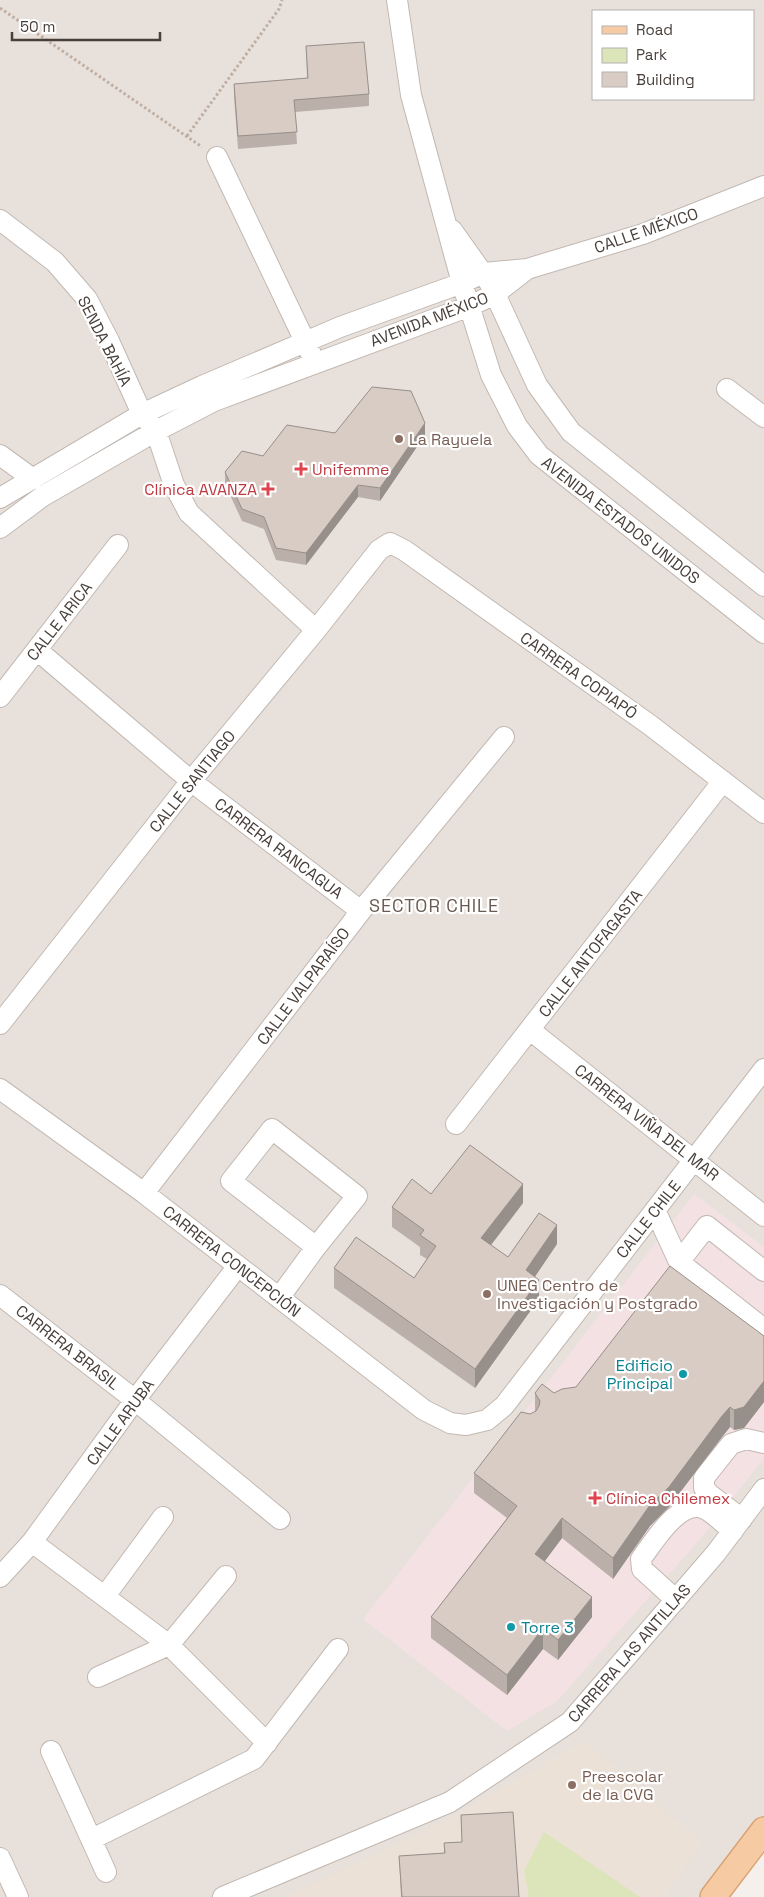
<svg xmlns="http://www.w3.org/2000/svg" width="764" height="1897" viewBox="0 0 764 1897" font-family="'Space Grotesk',sans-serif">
<rect width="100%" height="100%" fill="#f5f0ec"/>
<!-- residential -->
<path fill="#e8e1db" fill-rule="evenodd" d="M0,0H764V1830L713,1897H0ZM593,11H753V99H593Z"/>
<!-- education -->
<path fill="#ece1d7" d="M585,1741L702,1843L664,1897H285L431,1829Z"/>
<!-- medical -->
<path fill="#f4e1e3" d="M694,1194L764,1247V1458L701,1538L557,1701L507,1731L363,1619Z"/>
<!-- green -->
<path fill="#dbe5b9" d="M544,1832L640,1897H529L524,1871Z"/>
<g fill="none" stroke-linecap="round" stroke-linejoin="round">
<defs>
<path id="minor" d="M397,0L411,95L462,283L491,375L517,426L539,455L764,633
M217,157L311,354
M0,220L55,262L87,299L109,341L142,414L156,431L174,485L189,513L316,630
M452,230L491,285L537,385L571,432L764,586
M727,389L764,417
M0,455L33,479
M0,498L142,414L202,386L340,327L462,283L483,273L527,269L643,234L764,186
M0,528L43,496L156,431L214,401L470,306L495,294L527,269
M37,650L191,781L361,911
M0,697L118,545
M0,1024L191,781L316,630L379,550L390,543L404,550L650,725L764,813
M530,1030L764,1216
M0,1089L144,1193L424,1410L450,1423L466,1425L487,1420L504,1406L764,1069
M456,1124L723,781
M144,1193L361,911L504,737
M655,1210L679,1262L764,1329
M679,1262L707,1226L764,1271
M0,1295L135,1400L280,1519
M279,1298L316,1247L357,1196L272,1129L231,1181L316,1247
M742,1519L709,1494L704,1488V1478L731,1444L746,1439L764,1443
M32,1542L169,1645L267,1743
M0,1577L32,1542L135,1400L238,1266
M105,1596L163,1517
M676,1600L642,1569L641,1559C653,1543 680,1497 705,1509C715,1514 724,1524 733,1531
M98,1677L169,1645L226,1576
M51,1751L106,1872
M92,1839L254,1759L338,1649
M0,1858L18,1897
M223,1897L450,1802L570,1722L716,1553L764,1489"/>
<path id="major" d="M713,1897L764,1830"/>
</defs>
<!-- minor casing -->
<use href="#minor" stroke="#c2b8b2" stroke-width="22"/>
<!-- major casing -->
<use href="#major" stroke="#daa374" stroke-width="28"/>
<!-- path -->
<path stroke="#c0aea2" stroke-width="3" stroke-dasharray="2.5 2.5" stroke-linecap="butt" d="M0,8L202,147
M187,136L279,9L282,0"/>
<!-- minor -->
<use href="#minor" stroke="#fff" stroke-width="20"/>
<!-- major -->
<use href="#major" stroke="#f6cba4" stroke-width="25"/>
</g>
<!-- wall -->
<path fill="#baafa9" d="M306,46L369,94V106L295,112L297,144L238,149L234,96V84L307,78Z
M335,433L425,435L380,501L358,497L306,565L276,560L264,529L242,521L225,484V472L263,456Z
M523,1203L491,1245L508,1257L557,1244L535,1276L539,1299L475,1388L334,1288V1268L414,1278L427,1259L420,1255V1247L392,1227V1207Z
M764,1336V1402L744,1428L734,1430L730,1427L722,1437L669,1507L650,1526L613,1579L562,1538L545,1561L592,1617L558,1660L543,1649L507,1695L431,1638V1617L507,1518L474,1493V1473L535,1412V1393H554Z
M461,1815L519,1897H401L399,1856L444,1853V1843L462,1842Z"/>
<!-- shaded-wall -->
<path fill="#978f8a" d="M425,423V435L380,501V488Z
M358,485V497L306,565V553Z
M523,1184V1203L481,1258V1238Z
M557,1225V1244L526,1290V1270Z
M539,1280V1299L475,1388V1369Z
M764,1381V1402L744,1428L734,1430V1410Z
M730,1407V1427L722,1437L669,1507L650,1526L613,1579V1558L650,1505L722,1416Z
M562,1518V1538L535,1574V1554Z
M592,1597V1617L558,1660V1640Z
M543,1628V1649L507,1695V1675Z"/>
<!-- building -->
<path fill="#d8ccc5" stroke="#978f8a" d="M364,42L369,94L294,100L297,132L238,136L234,84L308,78L306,46Z
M372,387L411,391L425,423L380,488L358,485L306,553L276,548L264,517L242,509L225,472L242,451L263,456L287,425L335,433Z
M470,1145L523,1184L481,1238L508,1257L539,1213L557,1225L526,1270L539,1280L475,1369L334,1268L356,1237L414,1278L436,1246L420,1235L424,1230L392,1207L412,1179L431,1194Z
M670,1266L764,1336V1381L744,1407L734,1410L730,1407L722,1416L669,1487L650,1505L613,1558L562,1518L535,1554L592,1597L558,1640L543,1628L507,1675L431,1617L517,1506L474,1473L521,1412L530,1414L536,1411L539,1406L540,1401L535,1393L542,1384L554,1393L562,1389L576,1387Z
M513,1812L519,1897H402L399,1856L445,1853L444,1843L462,1842L461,1815Z"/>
<!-- markers -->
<g fill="#8d6e63" stroke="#fff" stroke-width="2">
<circle cx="399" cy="439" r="5"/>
<circle cx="487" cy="1294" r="5"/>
<circle cx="572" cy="1785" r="5"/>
</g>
<g fill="#e0444e" stroke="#fff" stroke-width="2">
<path d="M298.5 461.5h5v5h5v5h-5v5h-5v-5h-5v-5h5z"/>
<path d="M265.5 481.5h5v5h5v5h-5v5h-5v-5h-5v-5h5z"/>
<path d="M592.5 1490.5h5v5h5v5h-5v5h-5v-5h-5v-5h5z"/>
</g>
<g fill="#0f9aa8" stroke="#fff" stroke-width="2">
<circle cx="683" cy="1374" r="5"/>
<circle cx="511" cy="1627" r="5"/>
</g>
<g text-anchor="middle" stroke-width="4.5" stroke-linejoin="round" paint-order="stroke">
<!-- street labels -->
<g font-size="16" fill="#483f3a" stroke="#fff">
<text transform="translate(646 230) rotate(-19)" y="6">CALLE MÉXICO</text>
<text transform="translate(429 319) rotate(-21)" y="6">AVENIDA MÉXICO</text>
<text transform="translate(105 341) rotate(63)" y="6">SENDA BAHÍA</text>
<text transform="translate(621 520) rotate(38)" y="6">AVENIDA ESTADOS UNIDOS</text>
<text transform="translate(59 621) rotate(-52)" y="6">CALLE ARICA</text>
<text transform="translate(579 675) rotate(35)" y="6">CARRERA COPIAPÓ</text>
<text transform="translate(192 781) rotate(-51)" y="6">CALLE SANTIAGO</text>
<text transform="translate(279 848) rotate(37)" y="6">CARRERA RANCAGUA</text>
<text transform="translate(590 953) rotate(-52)" y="6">CALLE ANTOFAGASTA</text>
<text transform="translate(303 986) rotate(-53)" y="6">CALLE VALPARAÍSO</text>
<text transform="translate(647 1122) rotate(38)" y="6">CARRERA VIÑA DEL MAR</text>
<text transform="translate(648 1219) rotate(-52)" y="6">CALLE CHILE</text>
<text transform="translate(232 1261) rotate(38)" y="6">CARRERA CONCEPCIÓN</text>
<text transform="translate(68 1347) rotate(38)" y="6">CARRERA BRASIL</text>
<text transform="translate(120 1422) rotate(-54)" y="6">CALLE ARUBA</text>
<text transform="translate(629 1653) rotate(-49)" y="6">CARRERA LAS ANTILLAS</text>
</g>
<!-- education labels -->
<g font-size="16" fill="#785e54" stroke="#fff" text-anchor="start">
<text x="409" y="445">La Rayuela</text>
<text x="497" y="1291">UNEG Centro de<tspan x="497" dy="18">Investigación y Postgrado</tspan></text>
<text x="582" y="1782">Preescolar<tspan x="582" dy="18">de la CVG</tspan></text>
</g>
<!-- health labels -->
<g font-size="16" fill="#be3a42" stroke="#fff" text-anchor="start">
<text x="312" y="475">Unifemme</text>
<text x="257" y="495" text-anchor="end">Clínica AVANZA</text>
<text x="606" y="1504">Clínica Chilemex</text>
</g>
<!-- culture labels -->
<g font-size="16" fill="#0d838f" stroke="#fff" text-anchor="end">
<text x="673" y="1371">Edificio<tspan x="673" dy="18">Principal</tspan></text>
<text x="521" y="1633" text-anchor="start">Torre 3</text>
</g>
<!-- neighbourhood labels -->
<g font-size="18" letter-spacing="1" fill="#6a5b52" stroke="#fff">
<text x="434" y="912">SECTOR CHILE</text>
</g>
</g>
<!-- legend -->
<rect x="592" y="10" width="162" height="90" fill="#ffffff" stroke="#b6b2b0"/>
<rect x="602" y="26" width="25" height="8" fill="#f6cba4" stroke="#b6b2b0"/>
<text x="636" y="35" font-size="15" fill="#483f3a">Road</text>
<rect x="602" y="48" width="25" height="15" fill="#dbe5b9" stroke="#b6b2b0"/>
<text x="636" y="60" font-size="15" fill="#483f3a">Park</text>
<rect x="602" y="72" width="25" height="15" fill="#d8ccc5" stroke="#b6b2b0"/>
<text x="636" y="85" font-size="15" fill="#483f3a">Building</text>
<!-- scale -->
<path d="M12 32v8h148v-8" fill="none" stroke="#483f3a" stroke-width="2.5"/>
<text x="20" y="32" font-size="15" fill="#483f3a" stroke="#ffffff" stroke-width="4" paint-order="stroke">50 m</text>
</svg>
